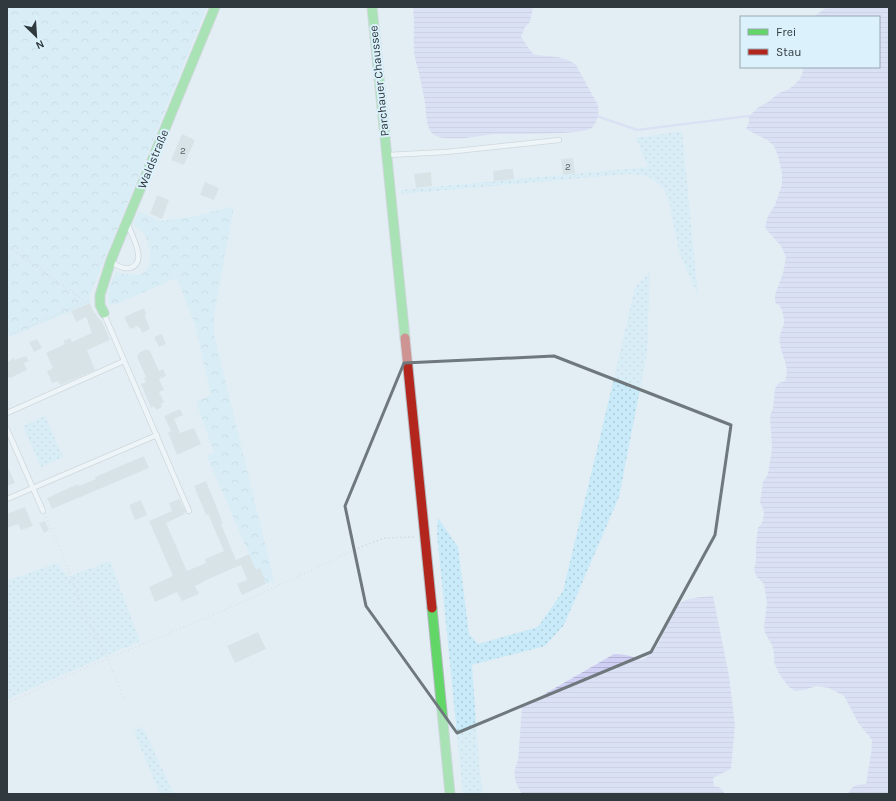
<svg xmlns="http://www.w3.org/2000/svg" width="896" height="801" viewBox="0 0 896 801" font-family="Karla,sans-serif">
<defs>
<pattern id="grass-dots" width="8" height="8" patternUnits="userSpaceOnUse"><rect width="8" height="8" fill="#c9eaf8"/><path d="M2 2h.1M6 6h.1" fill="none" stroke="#adc9d6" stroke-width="1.8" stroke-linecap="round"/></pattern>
<pattern id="forest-crowns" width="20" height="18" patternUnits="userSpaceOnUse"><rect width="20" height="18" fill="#c9eaf8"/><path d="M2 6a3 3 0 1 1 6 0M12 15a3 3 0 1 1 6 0" fill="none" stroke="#adc9d6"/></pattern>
<pattern id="water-rules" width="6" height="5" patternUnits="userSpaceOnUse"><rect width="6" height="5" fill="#d0d0f5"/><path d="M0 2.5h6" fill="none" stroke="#b3b3d3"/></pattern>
</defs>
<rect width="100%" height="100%" fill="#e3eef4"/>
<!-- grass -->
<path fill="url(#grass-dots)" d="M682,131L698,296L679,252L670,206L665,190L657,182L644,175L629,174L401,194V190L648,167L636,138Z
M650,272L647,353L619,497L564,625L545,646L472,665L479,764L483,794H463L437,534L438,518L458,547L469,634L478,644L538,627L563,591L611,391L635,288Z
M45,416L63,457L41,467L23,426Z
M110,561L140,641L7,699V581L57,563L68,577Z
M142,726L174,794H160L134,732Z"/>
<!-- forest -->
<path fill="url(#forest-crowns)" d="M7,7H207L90,295V303L7,338Z
M234,206L214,315V334L274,581L266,584L260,569L256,570L207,456L214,452L196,402L211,395L195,325L177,278L111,306C105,292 110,285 116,272C123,274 133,276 141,274C155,268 151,242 143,232C140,229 136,226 133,224L139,211L160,221L191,217Z"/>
<!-- water -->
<path fill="url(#water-rules)" d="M413,7H533L530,22L525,27L521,37L533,54C549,58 562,54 576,65L598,105C599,112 598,122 592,128C584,135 511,134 496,134C482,135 440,145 431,132C426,126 426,111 425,103C423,93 421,83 419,73C417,66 415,59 414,52C413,37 415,22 413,7Z
M827,7H889V794H848C853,784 856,785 866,784L871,753L872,740L859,724L844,696L829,688L816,686L805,690L795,691L789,687L779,674L774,662V654L772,645L765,633L764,627L767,603L764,584L756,576L754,569L756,562V543L758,528L763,521L764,512L760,502L763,482L768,474L772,448L770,416L773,408L775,388L779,383L785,381C790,366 782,358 780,344C778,334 783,330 784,322C784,318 782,310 780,306C780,306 776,303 775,302V295L783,273L786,257L781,246L766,229L765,226L768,216L775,205L782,185V173L778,156L774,146L767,140L746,129L749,122V116L759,107L768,102L779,93L789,89L793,86L800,79L803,71L802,67H879V17H813Z
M713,596L729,676L735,725L731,769L713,778L714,786L721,788L725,794H522C514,780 512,775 518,760L522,707L614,654C624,654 632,656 641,660C649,657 656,649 660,641C662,637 662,633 663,629C667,619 672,610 680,603C689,597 703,597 713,596Z"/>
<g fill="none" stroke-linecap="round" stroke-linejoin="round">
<!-- stream -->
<path stroke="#d0d0f5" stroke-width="2.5" d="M597,116L637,130L749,116"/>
</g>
<!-- building -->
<path fill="#cbd5d8" d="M182,134L195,140L184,165L171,160Z
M573,158L575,173L563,175L561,159Z
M508,169H513L514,179L494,181L493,171Z
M431,172L432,186L416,188L414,174Z
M205,182L219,188L214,200L200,195Z
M157,195L169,200L162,219L150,214Z
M90,303L94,313H95L99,319L102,321L110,340L87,350L95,370L60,385L58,381L52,383L47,371L53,368L46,353L65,344L63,341L70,338L72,342L92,333L86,317L76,322L71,311Z
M144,308L146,313L145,316L150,329L142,333L140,328H139L138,326L130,329L124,317Z
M162,334L166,344L159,347L154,337Z
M37,339L42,348L34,352L29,342Z
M146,349L150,351L159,371L163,369L166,376L159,379L164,390L159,392L164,402L161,404L162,407L156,410L154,406L151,408L141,384L146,382L144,378L146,377L137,357L139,353Z
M26,356L29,361L24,363L27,370L14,376L11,378L7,377V362L14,358L15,360Z
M180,409L183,415L174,419L180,433L194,428L201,444L177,455L168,433L171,431L164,416Z
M144,456L149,468L52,509L47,498L78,484L79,486L96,479L95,477Z
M7,465L15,483L7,486Z
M206,481L223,523L221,524L236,560L249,554L256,570L260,568L266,584L242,595L237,584L247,580L241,565L204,581V582L195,586L199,594L182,601L177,592L155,602L149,587L173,576L149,521L172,511L169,503L179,499L186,512L184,513L185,514L166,523L187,571L206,563L205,559L224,551L208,514L206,515L194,486Z
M141,500L147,515L135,520L129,505Z
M25,507L33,526L21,530L18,524L7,528V514Z
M45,521L49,530L44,533L39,523Z
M258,632L266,649L235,663L227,646Z"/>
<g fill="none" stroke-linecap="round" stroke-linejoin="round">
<defs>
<path id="lane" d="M388,155L446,152L559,140
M112,262C117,266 124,269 130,268C148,263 132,236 128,225
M104,314L189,511
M7,413L124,361
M7,429L43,511
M7,499L157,435"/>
<path id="fast" d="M372,7L405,338
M104,313L100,305V295L111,260L215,7
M432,608L450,794"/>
<path id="jam" d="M405,338L432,608"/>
</defs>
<!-- lane casing -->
<use href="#lane" stroke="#b3bbc0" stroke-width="6"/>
<!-- fast casing -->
<use href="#fast" stroke="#b3bbc0" stroke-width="11"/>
<!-- jam casing -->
<use href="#jam" stroke="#b3bbc0" stroke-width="11"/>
<!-- path -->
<path stroke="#cbced2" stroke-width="1.5" stroke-dasharray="1 3" stroke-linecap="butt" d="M7,246L85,301
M7,336L90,300
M46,517L63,555L85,615L108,659L124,699
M7,703L90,666L206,618L258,595L363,546L385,538L414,537"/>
<!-- lane -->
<use href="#lane" stroke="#fbfcfd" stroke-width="4.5"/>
<!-- fast -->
<use href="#fast" stroke="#63d668" stroke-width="9"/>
<!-- jam -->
<use href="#jam" stroke="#b3261e" stroke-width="9"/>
</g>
<!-- marked area -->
<path d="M0 0H896V801H0ZM554,356L731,425L715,535L651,652L457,733L366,606L345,506L404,363Z" fill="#e3eef4" fill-opacity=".55" fill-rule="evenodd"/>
<path fill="none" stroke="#6f787d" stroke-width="3" stroke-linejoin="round" d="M554,356L731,425L715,535L651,652L457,733L366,606L345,506L404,363Z"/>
<g text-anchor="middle" stroke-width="4" stroke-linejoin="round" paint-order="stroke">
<!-- number labels -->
<g font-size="10" fill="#576064">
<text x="183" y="154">2</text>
<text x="568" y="170">2</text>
</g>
<!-- street labels -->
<g font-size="12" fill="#30393d" stroke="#dbf1fc">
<text transform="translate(379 81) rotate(-96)" y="4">Parchauer Chaussee</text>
<text transform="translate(153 159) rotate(-68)" y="4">Waldstraße</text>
</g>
</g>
<!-- border -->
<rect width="896" height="801" fill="none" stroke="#30393d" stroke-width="16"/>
<!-- legend -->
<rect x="740" y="16" width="140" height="52" fill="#dbf1fc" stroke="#97a7b0"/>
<rect x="748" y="29" width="20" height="6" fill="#63d668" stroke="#97a7b0"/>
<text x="776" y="36" font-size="12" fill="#30393d">Frei</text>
<rect x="748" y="49" width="20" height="6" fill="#b3261e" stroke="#97a7b0"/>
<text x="776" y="56" font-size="12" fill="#30393d">Stau</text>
<!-- north arrow -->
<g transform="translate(36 36) rotate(155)" stroke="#dbf1fc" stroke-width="3" paint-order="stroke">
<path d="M0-3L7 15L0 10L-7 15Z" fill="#30393d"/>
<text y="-6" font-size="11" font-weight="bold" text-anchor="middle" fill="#30393d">N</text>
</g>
</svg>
